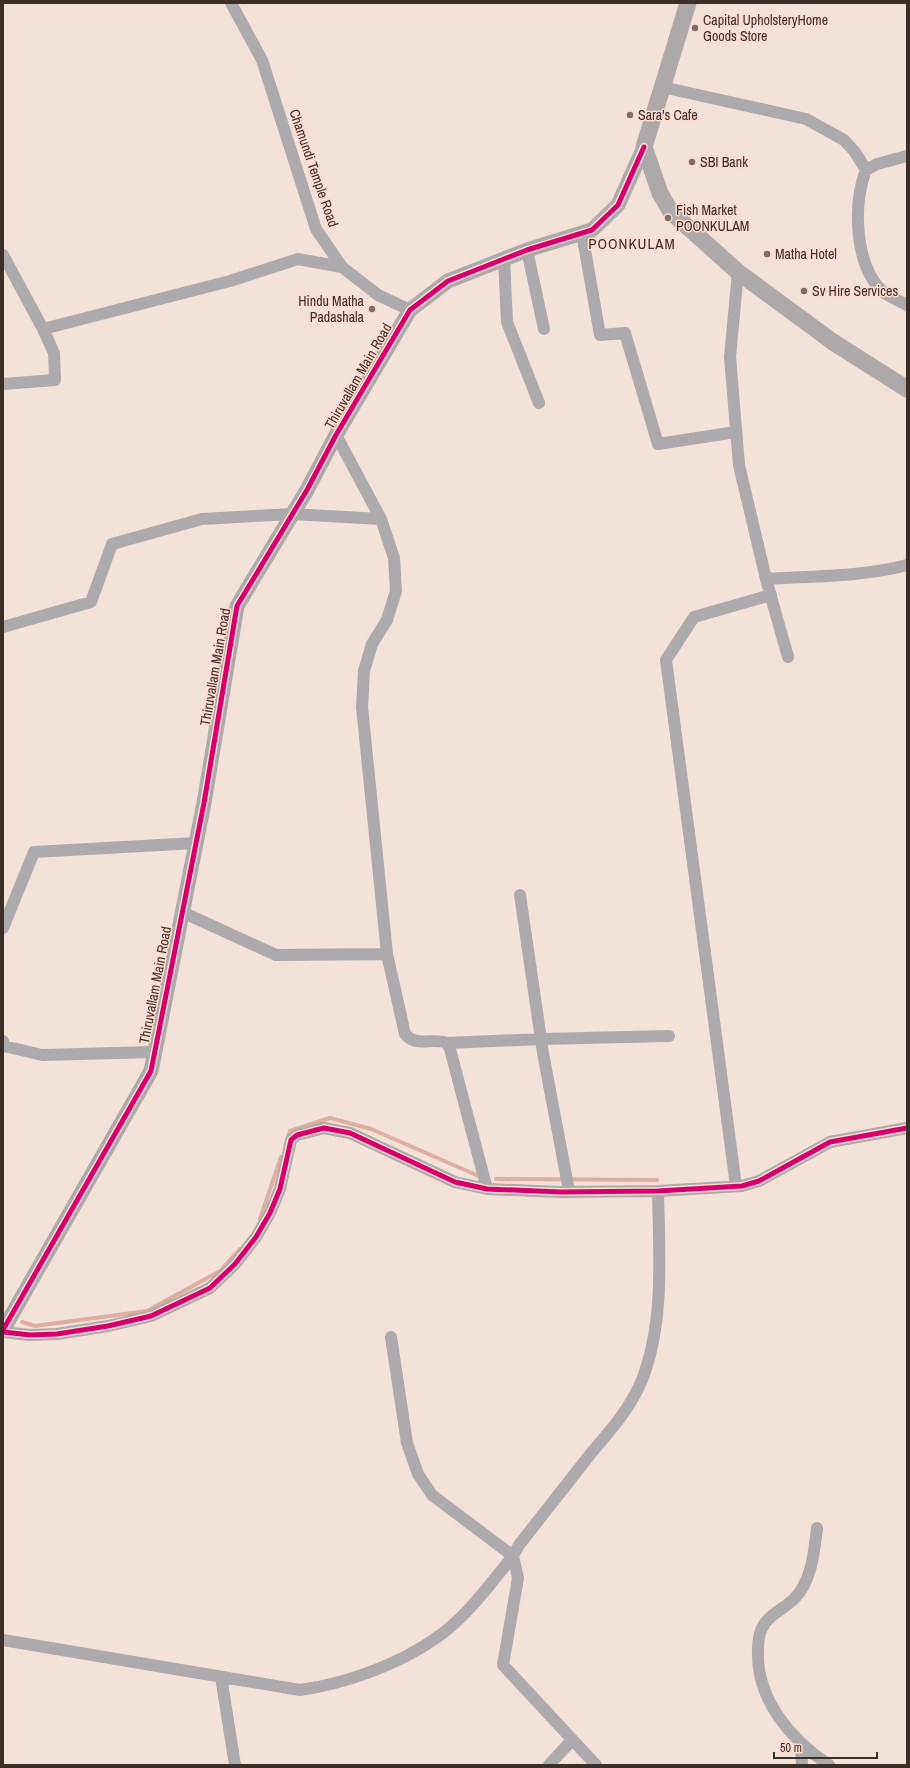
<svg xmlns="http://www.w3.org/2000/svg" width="910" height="1768" viewBox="0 0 910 1768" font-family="'Archivo Narrow',sans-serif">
<rect width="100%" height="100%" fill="#f4e1da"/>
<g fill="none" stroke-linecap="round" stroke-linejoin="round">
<!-- stream -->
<path stroke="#dcaf9e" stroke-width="4" d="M288,1138L290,1131L330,1118L371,1129L481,1177
M496,1179L657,1180
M260,1219L281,1157
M22,1322L35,1326L147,1311L220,1271L240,1249"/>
<!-- minor -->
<path stroke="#acaaac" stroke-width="12" d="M231,3L262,60L316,229L342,267L378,295L410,310
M662,87L806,119L844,140L855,152L866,170
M907,156L877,164L866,170C853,204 854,265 883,292C889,297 900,301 907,305
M582,233L600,335L625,333L658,444L736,432
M527,250L544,329
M3,255L43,329L54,353L55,380L3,384
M504,259L507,322L539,403
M738,272L730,357L739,465L766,579L788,657
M43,329L230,281L298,259L342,267
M336,435L381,519L394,558L396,591L387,620L372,644L364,671L362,707L387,954L405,1034C416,1048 432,1037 447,1043L450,1049L487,1189
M766,579C813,576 862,577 907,565
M3,627L91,602L112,544L202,519L292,514L381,519
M520,895L543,1053L569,1191
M182,912L276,955L387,954
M3,928L34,852L196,843
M3,1041L4,1046L42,1055L154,1052
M447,1043L541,1039L669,1036
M736,1186L666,660L694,617L771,595
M3,1332L30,1335L57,1334L108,1326L151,1316L210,1288L235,1264L256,1237L270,1213L280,1189L291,1140L297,1135L324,1128L350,1133L455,1182L487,1189L560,1192L658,1191L742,1186L759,1181L830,1142L907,1128
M391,1337L407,1443L418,1474L432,1495L513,1556L518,1578L503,1665L596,1765
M817,1528C814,1552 812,1581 794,1599C784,1609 769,1614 762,1628C759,1634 758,1644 758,1651C756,1699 791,1740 829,1765
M3,1640L300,1690C345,1684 400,1664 436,1638C465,1619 491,1583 513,1556L519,1545C543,1514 568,1483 592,1452C611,1430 631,1407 642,1380C665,1321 659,1252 658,1191
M221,1677L235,1765
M801,1744L802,1765
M549,1765L572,1740"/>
<!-- tertiary -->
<path stroke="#acaaac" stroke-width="15" d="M3,1330L151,1071L204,803L237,606L307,490L336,435L410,310L448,281L527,250L592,230L618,205L644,147"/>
<!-- secondary -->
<path stroke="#ada9ab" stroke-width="17" d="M688,3L644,147L660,193L671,212L738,272L833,342L907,389"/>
<defs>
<path id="cycleway" d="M3,1330L151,1071L204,803L237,606L307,490L336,435L410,310L448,281L527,250L592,230L618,205L644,147
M3,1332L30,1335L57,1334L108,1326L151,1316L210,1288L235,1264L256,1237L270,1213L280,1189L291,1140L297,1135L324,1128L350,1133L455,1182L487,1189L560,1192L658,1191L742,1186L759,1181L830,1142L907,1128"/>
</defs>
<!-- cycleway casing -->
<use href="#cycleway" stroke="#fedccf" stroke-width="8"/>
<!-- cycleway -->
<use href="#cycleway" stroke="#d6006c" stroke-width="5"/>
</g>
<!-- markers -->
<g fill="#7c6d67" stroke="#fedccf" stroke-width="1.5">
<circle cx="695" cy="28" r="4"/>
<circle cx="630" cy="115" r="4"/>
<circle cx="692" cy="162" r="4"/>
<circle cx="668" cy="218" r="4"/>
<circle cx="767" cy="254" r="4"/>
<circle cx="804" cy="291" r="4"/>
<circle cx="372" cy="309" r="4"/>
</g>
<g text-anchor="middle" stroke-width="3" stroke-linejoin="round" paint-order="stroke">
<!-- poi labels -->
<g font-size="14" fill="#3b2e29" stroke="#fedccf" text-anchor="start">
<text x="703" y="25">Capital UpholsteryHome<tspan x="703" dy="16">Goods Store</tspan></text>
<text x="638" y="120">Sara's Cafe</text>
<text x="700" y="167">SBI Bank</text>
<text x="676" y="215">Fish Market<tspan x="676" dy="16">POONKULAM</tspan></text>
<text x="775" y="259">Matha Hotel</text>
<text x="812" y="296">Sv Hire Services</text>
<text x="364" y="306" text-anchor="end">Hindu Matha<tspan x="364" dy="16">Padashala</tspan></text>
</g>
<!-- street labels -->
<g font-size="14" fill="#3b2e29" stroke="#fedccf">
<text transform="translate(314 168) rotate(71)" y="5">Chamundi Temple Road</text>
<text transform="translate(358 376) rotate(-60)" y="5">Thiruvallam Main Road</text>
<text transform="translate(215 667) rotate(-80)" y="5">Thiruvallam Main Road</text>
<text transform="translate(155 985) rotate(-79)" y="5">Thiruvallam Main Road</text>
</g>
<!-- neighbourhood labels -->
<g font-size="15" letter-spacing="1" fill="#3b2e29" stroke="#fedccf">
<text x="632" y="249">POONKULAM</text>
</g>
</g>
<!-- border -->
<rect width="910" height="1768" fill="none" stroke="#3b2e29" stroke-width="8"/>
<!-- scale -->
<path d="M774 1752v6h103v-6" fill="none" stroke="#3b2e29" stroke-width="2"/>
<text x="780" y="1752" font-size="12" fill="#3b2e29" stroke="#fedccf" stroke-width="3" paint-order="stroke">50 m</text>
</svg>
